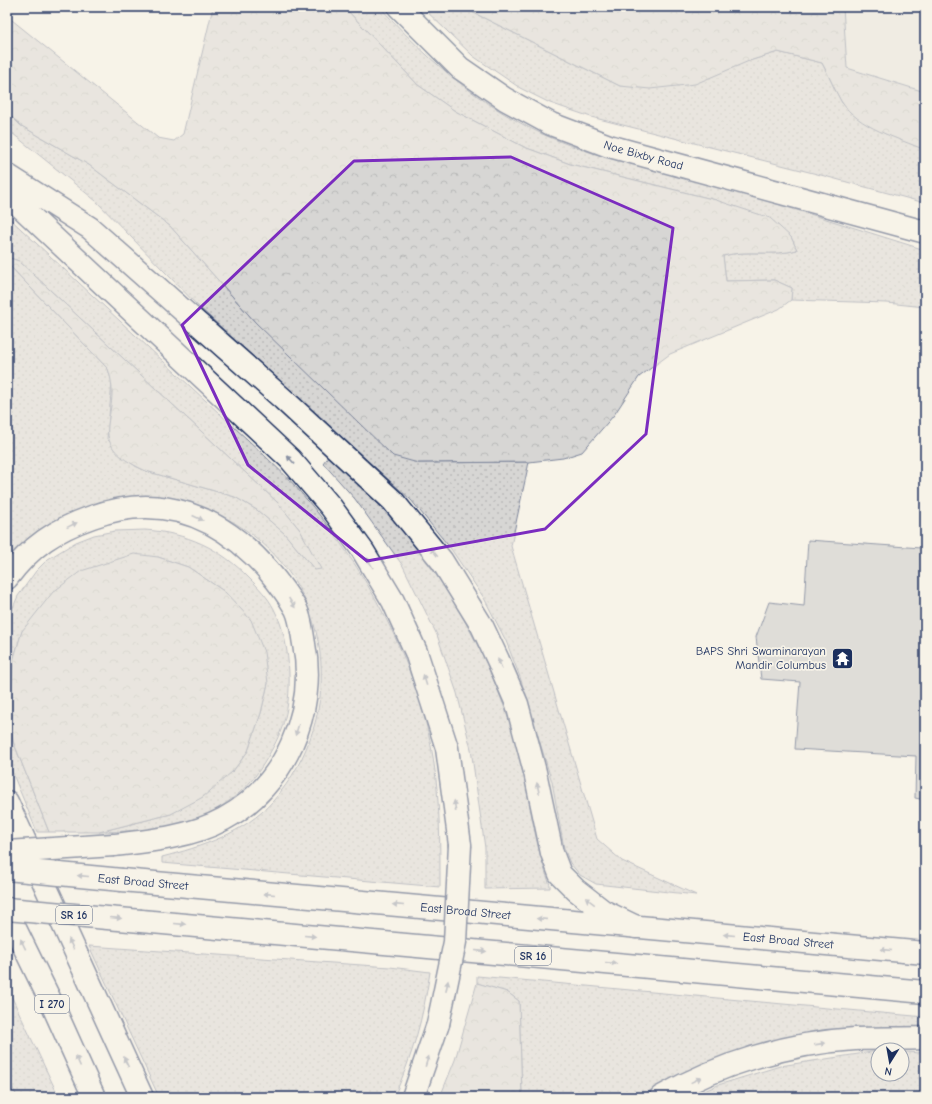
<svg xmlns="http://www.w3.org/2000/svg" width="932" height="1104" viewBox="0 0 932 1104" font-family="'Comic Neue',sans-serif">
<defs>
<pattern id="grass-dots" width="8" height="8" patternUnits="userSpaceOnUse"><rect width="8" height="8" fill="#d7d6d4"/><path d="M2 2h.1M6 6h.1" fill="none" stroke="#b8b8b8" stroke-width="1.8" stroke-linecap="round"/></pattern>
<pattern id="forest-crowns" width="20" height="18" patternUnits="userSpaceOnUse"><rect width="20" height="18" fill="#d7d6d4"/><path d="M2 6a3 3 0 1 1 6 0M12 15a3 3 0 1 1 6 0" fill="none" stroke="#b8b8b8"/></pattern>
</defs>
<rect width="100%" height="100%" fill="#f7f3e8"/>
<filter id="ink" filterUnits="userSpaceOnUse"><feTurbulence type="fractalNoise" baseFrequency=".025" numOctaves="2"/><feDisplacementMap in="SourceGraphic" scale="8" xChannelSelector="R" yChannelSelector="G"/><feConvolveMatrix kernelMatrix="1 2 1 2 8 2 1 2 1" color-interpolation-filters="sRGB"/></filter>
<g filter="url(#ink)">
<!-- built -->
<path fill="#e6e5de" d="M843,7H925V92L847,68Z"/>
<!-- grass -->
<path fill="url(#grass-dots)" stroke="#798299" d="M344,7H380C424,56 468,95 526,126C581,155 646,167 706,183C779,204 852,227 925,250V307L887,303L791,300L792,288L774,280L726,281L723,256C747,249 773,257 797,250L791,237L716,200L570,164L524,147L455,111L418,85Z
M422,7H462L620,86L749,61L778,52L822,63L842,103L873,127L925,150V203L817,174L591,117L550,103L520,88L473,56Z
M7,112L20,125L89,165L170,226L256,323L418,463L529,462L511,546L597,839L622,861L696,895L596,884L580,875L570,863L564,848L552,782L520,677L506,641L484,598L451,549L411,500L200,308L96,201L7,129Z
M7,216L262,453C275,466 290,479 302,494C364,565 418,663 433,757C440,800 440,843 440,887L162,863V857C201,847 245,833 273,801C349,715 335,581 233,522C214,511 191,500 168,498C159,497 149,498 140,499C84,501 46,520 7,559V259L10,266L108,369L112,382L107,439L135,466L146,471L235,497L257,510L284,533L315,570L300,530L278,503L19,261L7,257Z
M329,455C355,481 383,507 407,536C457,597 497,673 518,750C530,795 533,842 550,885V888L485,889V848L471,749L457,693L437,635L403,566L355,499L323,463Z
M145,530C187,533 220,548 249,578C258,587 268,597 274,609C284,628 288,651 289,673C290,702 286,725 271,751C261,770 248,788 229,801C191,829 145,831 99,832L171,814L233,771L248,751L261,713L268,683L225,592L188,567L158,557L22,631L13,661L10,711L13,741L49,832H37L7,760V621L18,596L36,571L48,559L76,542L94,535L115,531Z
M89,946L390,967L430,972C423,1019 413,1054 394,1097H159Z
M477,976L925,1017V1029L694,1068L639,1097H522L519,1001L507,992L477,983Z
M7,987L57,1093L58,1097H17L7,1076Z
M878,1051V1074H902V1052L925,1053V1097H691L718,1085L780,1066Z"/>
<!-- forest -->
<path fill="url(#forest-crowns)" stroke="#798299" d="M213,7H344L418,85L455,111L524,147L570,164L716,200L770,218L791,237L797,250C773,257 748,249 723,256L726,281L774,280L792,288L791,300L779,309L670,354L639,377L614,415L582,452L563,458L529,462L418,463L393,456L256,323L170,226L89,165L20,125L7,112V16L158,138L174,141L183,134Z
M462,7H843L847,68L925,92V150C898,138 858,128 841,101C834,89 829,75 822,63L778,52L749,61L695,84L650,89L620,86Z
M7,257L19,261L278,503L300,530L321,569L315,570L284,533L257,510L235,497L146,471C78,440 125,418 108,369L10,266Z
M134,554L158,557L188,567L225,592L251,620L264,652L268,683L261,713L248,751L233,771L203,797L171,814L99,832H49L13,741L10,711L13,661L22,631L53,592L81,571Z
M477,983L507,992L519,1001L522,1097H440L455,1060Z"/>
<!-- building -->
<path fill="#c0c3c5" stroke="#1b2f5e" d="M925,529V800L915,798L916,756L795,749L800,682L761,679L756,637L769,602L804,606L808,540L921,548V531Z"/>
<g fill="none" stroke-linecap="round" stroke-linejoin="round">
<defs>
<g id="secondary">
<path id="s1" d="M399,7L460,68L505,99L551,124L609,146L925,232"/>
</g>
<g id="primary">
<path id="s2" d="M122,880L925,953"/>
<path d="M141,921L925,992"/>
</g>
<path id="highway" d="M7,175L90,228L283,399L393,501L442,561L482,626L498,660L517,704L535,772L552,853L560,874L576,890L603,911L636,927
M7,194L290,459L331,507L363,551L393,601L416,652L447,748L460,845
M7,578C31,546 55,530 92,517C161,492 220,516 267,569C277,581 288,595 296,609C301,619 302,633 304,644C317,711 285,786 224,819C191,837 150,841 114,845
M7,802L142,1097
M7,912L53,1006L94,1097
M413,1097L438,1024
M661,1097C719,1064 788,1043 855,1039C878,1038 902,1039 925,1038"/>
</defs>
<!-- secondary casing -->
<use href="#secondary" stroke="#1b2f5e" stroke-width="25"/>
<!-- primary casing -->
<use href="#primary" stroke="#1b2f5e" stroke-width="25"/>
<!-- highway casing -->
<use href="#highway" stroke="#1b2f5e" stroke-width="25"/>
<!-- secondary -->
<use href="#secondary" stroke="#f7f3e8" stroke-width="22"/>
<!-- primary -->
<use href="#primary" stroke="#f7f3e8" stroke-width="22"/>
<!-- highway -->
<use href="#highway" stroke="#f7f3e8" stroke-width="22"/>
<defs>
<path id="primary-bridge" d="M7,869L122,880
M7,909L141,921"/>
<path id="highway-bridge" d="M7,852L114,845
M438,1024L455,942L460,845"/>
</defs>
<!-- primary-bridge casing -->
<use href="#primary-bridge" stroke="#1b2f5e" stroke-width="25" stroke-linecap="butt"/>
<!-- highway-bridge casing -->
<use href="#highway-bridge" stroke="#1b2f5e" stroke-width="25" stroke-linecap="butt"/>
<!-- primary-bridge -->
<use href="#primary-bridge" stroke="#f7f3e8" stroke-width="22"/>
<!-- highway-bridge -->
<use href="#highway-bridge" stroke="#f7f3e8" stroke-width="22"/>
</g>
<!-- one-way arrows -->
<defs><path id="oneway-solid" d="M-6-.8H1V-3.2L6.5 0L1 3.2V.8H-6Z"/></defs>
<g fill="#8991a3">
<use href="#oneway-solid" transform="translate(291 460) rotate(-133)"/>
<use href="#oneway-solid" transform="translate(198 518) rotate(25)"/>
<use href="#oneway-solid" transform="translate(72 525) rotate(-26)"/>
<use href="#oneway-solid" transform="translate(434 552) rotate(-129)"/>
<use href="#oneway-solid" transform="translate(370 563) rotate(-121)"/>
<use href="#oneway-solid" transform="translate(292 603) rotate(56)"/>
<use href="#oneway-solid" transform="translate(500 664) rotate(-113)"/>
<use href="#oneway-solid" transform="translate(425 680) rotate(-107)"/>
<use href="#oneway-solid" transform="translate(297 730) rotate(107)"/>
<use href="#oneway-solid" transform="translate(538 788) rotate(-102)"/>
<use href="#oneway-solid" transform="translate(455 806) rotate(-98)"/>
<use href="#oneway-solid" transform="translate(83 876) rotate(-175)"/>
<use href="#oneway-solid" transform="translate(269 894) rotate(-175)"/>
<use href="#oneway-solid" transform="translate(590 901) rotate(-143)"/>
<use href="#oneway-solid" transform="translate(398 905) rotate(-175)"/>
<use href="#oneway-solid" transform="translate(116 918) rotate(5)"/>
<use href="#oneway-solid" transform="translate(542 919) rotate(-175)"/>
<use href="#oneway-solid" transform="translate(180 924) rotate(5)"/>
<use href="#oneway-solid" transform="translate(729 935) rotate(-175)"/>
<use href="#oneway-solid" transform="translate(310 936) rotate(5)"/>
<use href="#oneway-solid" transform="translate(23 944) rotate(-116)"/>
<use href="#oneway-solid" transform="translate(71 944) rotate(-115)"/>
<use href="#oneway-solid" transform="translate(886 950) rotate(-175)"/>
<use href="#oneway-solid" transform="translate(481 951) rotate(5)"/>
<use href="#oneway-solid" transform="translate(611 963) rotate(5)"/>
<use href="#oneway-solid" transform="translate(447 986) rotate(-79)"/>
<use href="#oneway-solid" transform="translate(820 1044) rotate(-8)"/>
<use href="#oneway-solid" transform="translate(78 1061) rotate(-114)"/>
<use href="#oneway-solid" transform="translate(427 1061) rotate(-73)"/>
<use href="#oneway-solid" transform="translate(126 1062) rotate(-115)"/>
<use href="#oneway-solid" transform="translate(696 1080) rotate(-26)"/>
</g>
</g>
<!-- marked area -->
<path d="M0 0H932V1104H0ZM511,157L673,228L646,434L545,529L367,561L248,465L182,325L354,161Z" fill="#f7f3e8" fill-opacity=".55" fill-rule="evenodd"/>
<path fill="none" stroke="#7b2cbf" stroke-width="3" stroke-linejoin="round" d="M511,157L673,228L646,434L545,529L367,561L248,465L182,325L354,161Z"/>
<!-- icons -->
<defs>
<symbol id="temple-square" viewBox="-11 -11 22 22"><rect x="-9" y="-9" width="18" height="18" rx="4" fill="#1b2f5e" stroke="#f7f3e8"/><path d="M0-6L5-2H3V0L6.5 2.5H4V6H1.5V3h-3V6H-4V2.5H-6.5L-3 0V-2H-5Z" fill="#fff"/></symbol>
</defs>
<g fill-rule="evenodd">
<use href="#temple-square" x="830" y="646" width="25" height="25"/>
</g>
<g text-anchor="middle" stroke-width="3.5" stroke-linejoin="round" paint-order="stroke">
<!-- shield labels -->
<g fill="#f7f3e8" stroke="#5d6a87" stroke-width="1">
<rect x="56" y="906" width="36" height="18" rx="3"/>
<rect x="515" y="947" width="36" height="18" rx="3"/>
<rect x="35" y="995" width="34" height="18" rx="3"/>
</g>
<g font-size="11" font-weight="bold" fill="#1b2f5e">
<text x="74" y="919">SR 16</text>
<text x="533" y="960">SR 16</text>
<text x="52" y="1008">I 270</text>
</g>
<!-- street labels -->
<g font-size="12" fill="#1b2f5e" stroke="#f7f3e8">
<text dy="4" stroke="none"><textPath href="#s1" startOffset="291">Noe Bixby Road</textPath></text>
<text transform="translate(143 882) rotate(5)" y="4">East Broad Street</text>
<text dy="4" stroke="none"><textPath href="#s2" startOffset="345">East Broad Street</textPath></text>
<text dy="4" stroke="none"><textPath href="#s2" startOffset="669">East Broad Street</textPath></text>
</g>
<!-- poi labels -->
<g font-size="12" fill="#1b2f5e" stroke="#f7f3e8" text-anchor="end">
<text x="826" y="655">BAPS Shri Swaminarayan<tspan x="826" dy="14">Mandir Columbus</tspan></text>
</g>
</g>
<!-- margin -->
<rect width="932" height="1104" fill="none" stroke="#f7f3e8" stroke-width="24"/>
<rect x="12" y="12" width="908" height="1080" fill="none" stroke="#1b2f5e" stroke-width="1.5" filter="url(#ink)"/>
<!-- north arrow -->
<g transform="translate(890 1062) rotate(191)"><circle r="19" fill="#f7f3e8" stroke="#9fa5b1"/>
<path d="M0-3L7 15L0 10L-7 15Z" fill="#1b2f5e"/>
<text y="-6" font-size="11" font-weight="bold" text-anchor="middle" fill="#1b2f5e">N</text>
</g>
</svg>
